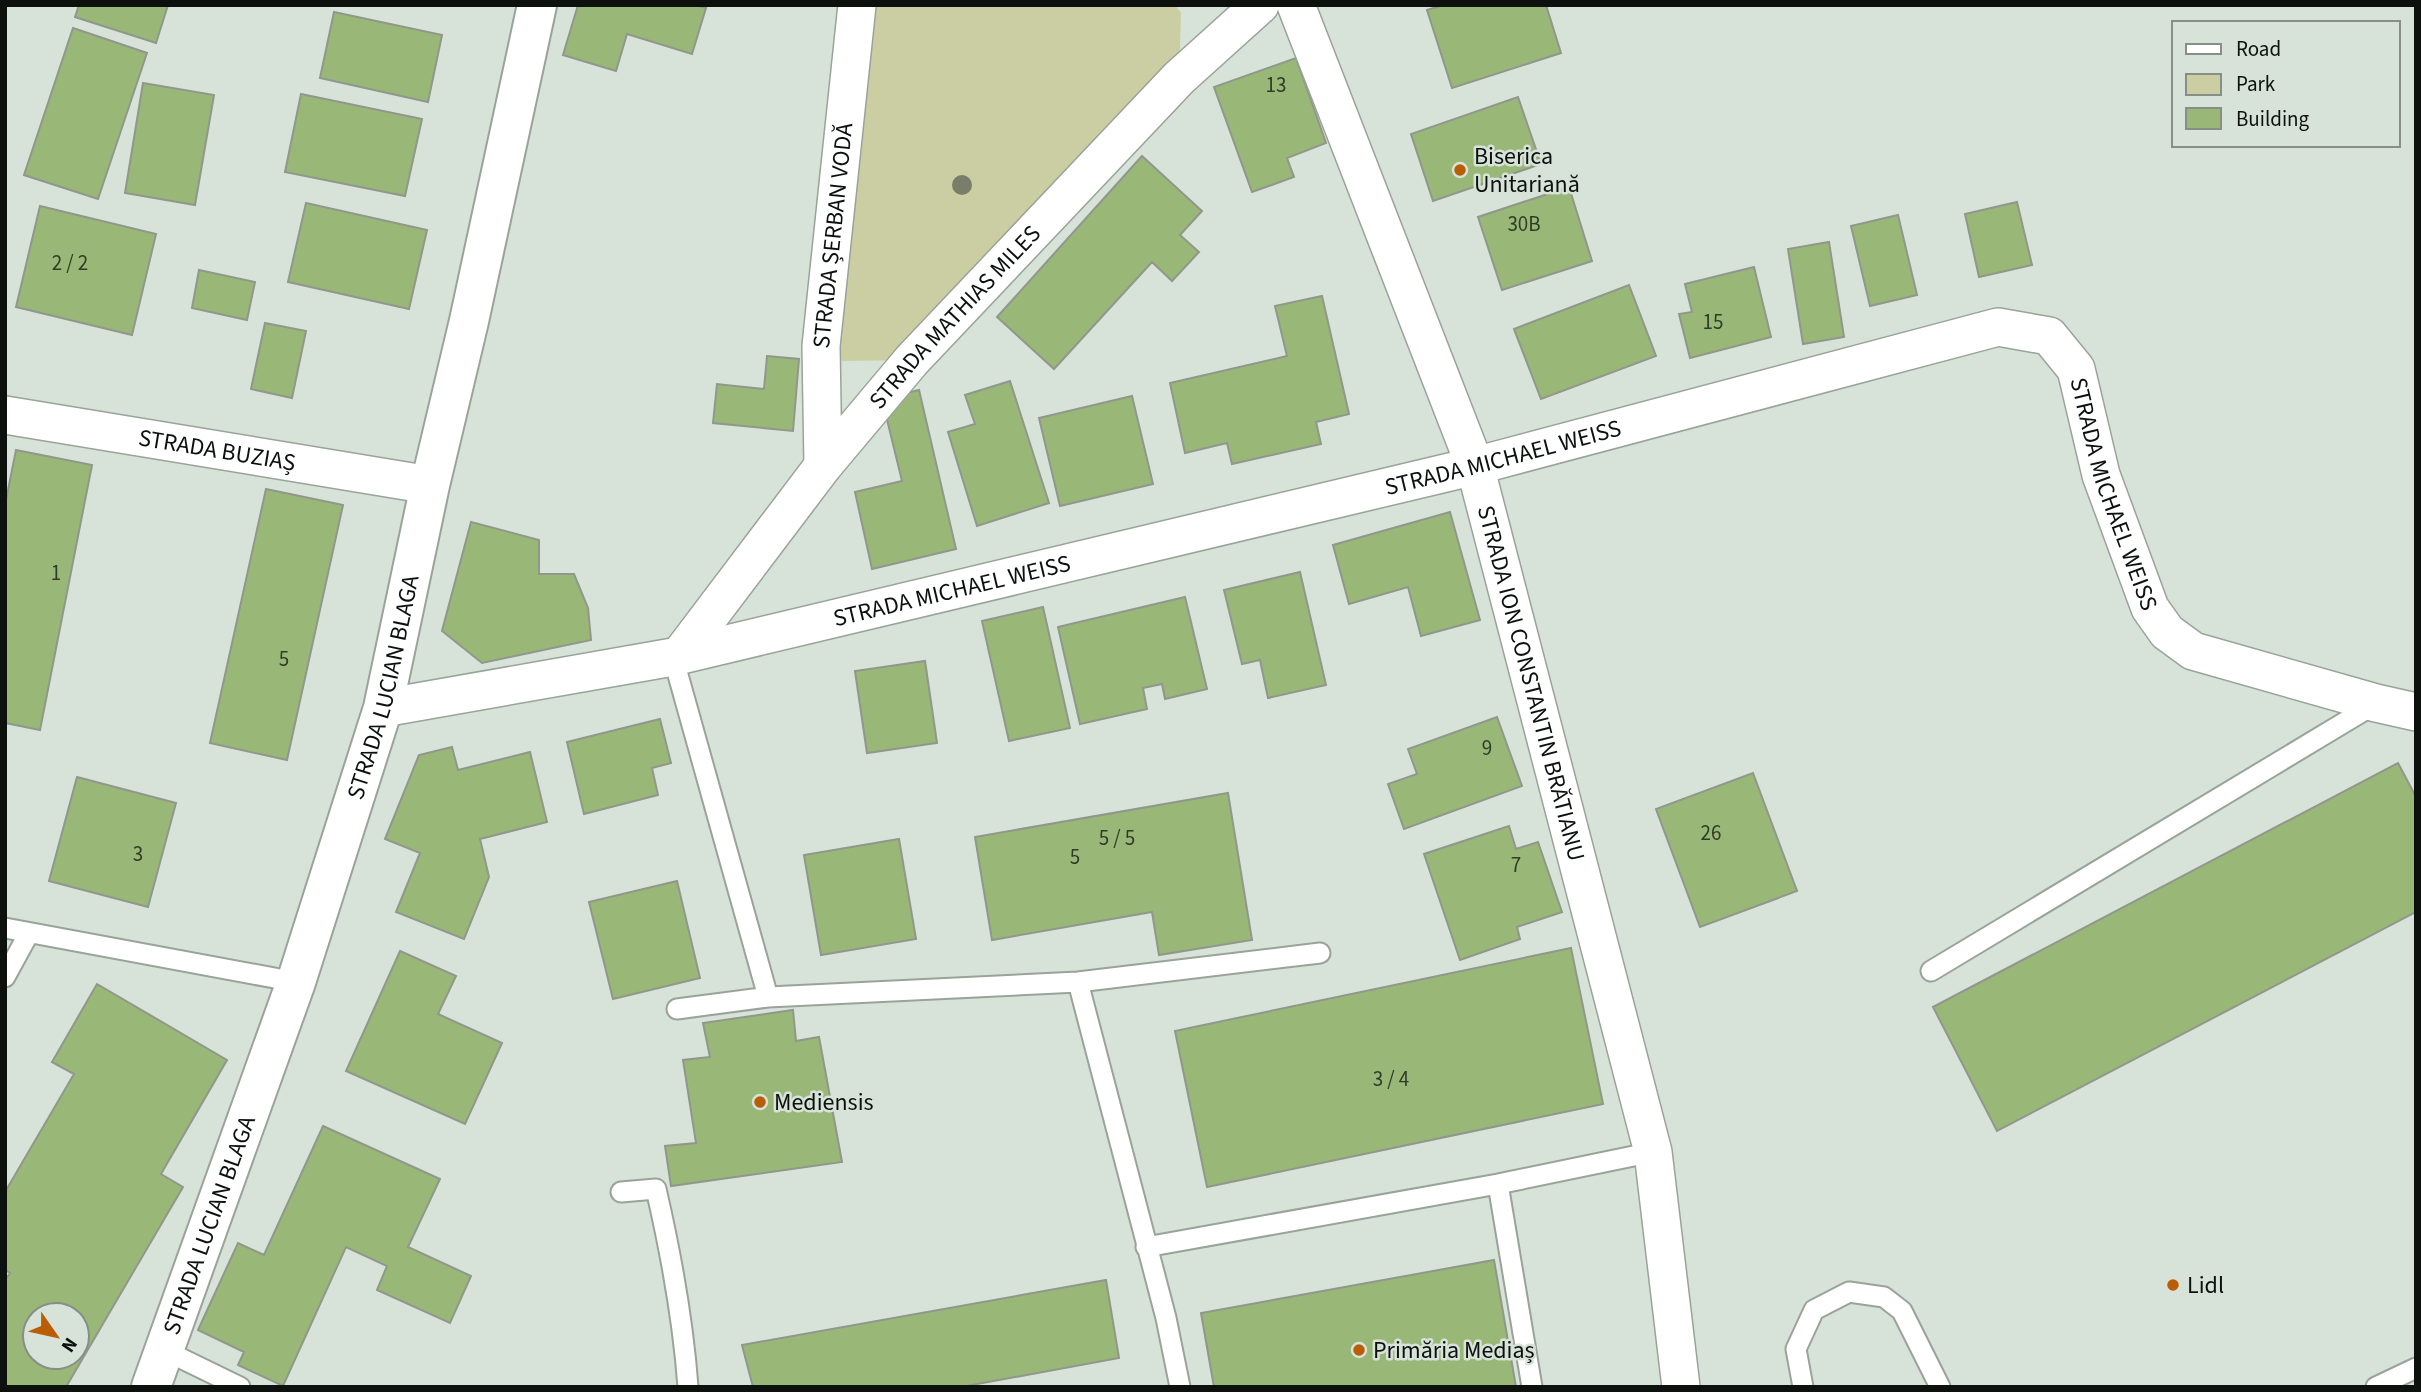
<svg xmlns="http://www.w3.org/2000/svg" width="2421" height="1392" viewBox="0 0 2421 1392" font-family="'Source Sans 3',sans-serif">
<rect width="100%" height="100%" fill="#d7e2d8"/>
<!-- green -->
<path fill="#cbcea2" d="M865,5H1175L1181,13L1179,78L912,360L843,361L821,346Z"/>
<!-- building -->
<path fill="#99b878" stroke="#90978b" stroke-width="2" fill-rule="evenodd" d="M79,5H168L156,43L75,17Z
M578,5H696L706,8L692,54L627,34L616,71L563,55Z
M1444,5H1546L1561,53L1452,88L1427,10Z
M334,12L442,35L428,102L320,78Z
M73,28L147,53L98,199L24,175Z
M1296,58L1326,143L1287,158L1294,177L1252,192L1214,87Z
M143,83L214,95L195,205L125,193Z
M301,94L422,119L405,196L285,172Z
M1518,97L1541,164L1433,201L1411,134Z
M1142,156L1202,211L1180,235L1199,252L1172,281L1152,262L1054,369L997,317Z
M1569,187L1592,261L1502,290L1478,217Z
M2017,202L2032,265L1979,277L1965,214Z
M306,203L427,230L409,309L288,282Z
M40,206L156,234L132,335L16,307Z
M1898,215L1917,295L1870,306L1851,226Z
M1829,242L1844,337L1803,344L1788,249Z
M1754,267L1771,337L1690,358L1679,314L1692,312L1685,284Z
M199,270L255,282L247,320L192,308Z
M1629,285L1656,356L1541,399L1514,329Z
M1322,296L1349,414L1316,422L1321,444L1232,464L1227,443L1185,453L1170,383L1287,356L1275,306Z
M265,323L306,331L292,398L251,389Z
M767,356L799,359L793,431L713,423L717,384L764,389Z
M1010,381L1049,503L977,526L948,432L975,424L965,395Z
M919,390L956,549L872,569L855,492L902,481L882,399Z
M1132,396L1153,484L1060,506L1039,418Z
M16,450L92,465L40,730L5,723V505Z
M266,489L343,505L287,760L210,743Z
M1450,512L1480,620L1421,636L1408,587L1349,604L1333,545Z
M471,522L539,540V574H574L588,608L591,640L482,663L442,631Z
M1300,572L1326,685L1268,698L1260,660L1242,664L1224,590Z
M1185,597L1207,689L1165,699L1162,684L1143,688L1147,709L1080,724L1058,627Z
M1043,607L1070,728L1009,741L982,621Z
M925,661L937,743L867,753L855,671Z
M1497,717L1522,786L1404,829L1388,784L1417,774L1408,749Z
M660,719L671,763L652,768L658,795L584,814L567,742Z
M452,747L458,770L530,752L547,822L480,839L489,877L464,939L396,912L420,853L385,839L419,755Z
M2398,763L2416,797V912L1997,1131L1933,1007Z
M1753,773L1797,891L1700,927L1656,809Z
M77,777L176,803L148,907L49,881Z
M1228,793L1252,940L1159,955L1152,912L992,940L975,837Z
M1509,826L1516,849L1538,842L1562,912L1517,927L1520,939L1460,960L1424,854Z
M899,839L916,939L821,955L804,855Z
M677,881L700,978L613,999L589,902Z
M1571,948L1603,1104L1207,1187L1175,1031Z
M400,951L456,976L438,1014L502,1043L465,1124L346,1071Z
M97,984L227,1060L161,1174L183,1187L66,1387H5V1280L10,1273L5,1270V1192L74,1074L52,1062ZM35,1315H77V1357H35Z
M793,1010L796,1041L819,1037L842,1162L671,1186L665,1146L696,1143L683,1060L710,1057L703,1023Z
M323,1126L440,1179L408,1247L471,1276L450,1323L377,1290L387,1266L346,1247L283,1386L238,1365L244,1352L198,1330L238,1243L264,1255Z
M1494,1260L1516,1387H1214L1201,1313Z
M1106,1280L1119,1358L961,1387H753L742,1345Z"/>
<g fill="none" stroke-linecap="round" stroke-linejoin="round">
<defs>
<path id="lane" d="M673,657L768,997
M5,928L296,982
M1931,971L2375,704
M5,977L29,933
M1078,982L1166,1318L1180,1387
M677,1009L768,997L1078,982L1320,953
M1498,1184L1532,1387
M621,1192L656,1189C671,1254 683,1319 688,1387
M1146,1247L1498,1184L1653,1152
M164,1350L240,1387
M1803,1387L1796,1349L1814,1310L1849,1292L1884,1297L1902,1311L1940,1387
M2376,1387L2416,1368"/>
<g id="street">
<path id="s1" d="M1296,5L1475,466L1653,1152L1681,1387"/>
<path id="s2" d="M5,415L430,485"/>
<path id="s3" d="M823,466L821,346L857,5"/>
<path id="s4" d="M680,655L823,466L912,360L1179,78L1260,5"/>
<path id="s5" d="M383,708L673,657L1475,466L1998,327L2049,336L2076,369L2101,475L2150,608L2167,632L2193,651L2376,703L2416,712"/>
</g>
<g id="secondary">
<path id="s6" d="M151,1387L296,982L383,708L430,485L469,321L537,5"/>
</g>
</defs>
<!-- lane casing -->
<use href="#lane" stroke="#99a39a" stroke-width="23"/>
<!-- street casing -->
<use href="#street" stroke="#99a39a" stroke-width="40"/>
<!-- secondary casing -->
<use href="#secondary" stroke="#99a39a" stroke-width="42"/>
<!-- lane -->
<use href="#lane" stroke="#fff" stroke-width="19"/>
<!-- street -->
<use href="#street" stroke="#fff" stroke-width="37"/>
<!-- secondary -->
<use href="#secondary" stroke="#fff" stroke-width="38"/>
</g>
<!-- trees -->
<circle fill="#797e68" cx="962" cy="185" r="10"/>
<!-- markers -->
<g fill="#b95d07" stroke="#d7e2d8" stroke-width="2.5">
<circle cx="1460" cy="170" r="7"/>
<circle cx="760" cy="1102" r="7"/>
<circle cx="2173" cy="1285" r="7"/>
<circle cx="1359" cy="1350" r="7"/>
</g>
<g text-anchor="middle" stroke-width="5" stroke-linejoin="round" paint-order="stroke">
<!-- number labels -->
<g font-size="21" fill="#303b28">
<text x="1276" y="92">13</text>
<text x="1524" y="231">30B</text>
<text x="70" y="270">2 / 2</text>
<text x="1713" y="329">15</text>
<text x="56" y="580">1</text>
<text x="284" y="666">5</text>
<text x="1487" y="755">9</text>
<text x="1711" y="840">26</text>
<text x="1117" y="845">5 / 5</text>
<text x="138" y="861">3</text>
<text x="1075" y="864">5</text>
<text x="1516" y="872">7</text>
<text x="1391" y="1086">3 / 4</text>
</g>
<!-- poi labels -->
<g font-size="24" fill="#0d110e" stroke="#d7e2d8" text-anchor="start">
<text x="1474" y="164">Biserica<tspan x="1474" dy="28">Unitariană</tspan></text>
<text x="774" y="1110">Mediensis</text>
<text x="2187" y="1293">Lidl</text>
<text x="1373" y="1358">Primăria Mediaș</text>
</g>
<!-- street labels -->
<g font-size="24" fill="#0d110e" stroke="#d7e2d8">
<text dy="8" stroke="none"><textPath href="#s3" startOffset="231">STRADA ȘERBAN VODĂ</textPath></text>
<text dy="8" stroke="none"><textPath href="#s4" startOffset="436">STRADA MATHIAS MILES</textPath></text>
<text dy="8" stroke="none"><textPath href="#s2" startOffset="215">STRADA BUZIAȘ</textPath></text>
<text dy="8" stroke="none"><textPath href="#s5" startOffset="1148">STRADA MICHAEL WEISS</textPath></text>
<text dy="8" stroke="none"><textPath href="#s5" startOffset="1885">STRADA MICHAEL WEISS</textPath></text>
<text dy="8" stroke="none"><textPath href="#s5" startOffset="581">STRADA MICHAEL WEISS</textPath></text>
<text dy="8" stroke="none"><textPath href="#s1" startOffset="719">STRADA ION CONSTANTIN BRĂTIANU</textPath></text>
<text dy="8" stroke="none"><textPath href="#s6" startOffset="738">STRADA LUCIAN BLAGA</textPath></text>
<text dy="8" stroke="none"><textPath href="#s6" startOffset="172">STRADA LUCIAN BLAGA</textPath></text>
</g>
</g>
<!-- border -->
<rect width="2421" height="1392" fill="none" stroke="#0d110e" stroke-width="14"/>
<!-- legend -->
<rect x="2172" y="21" width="228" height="126" fill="#d7e2d8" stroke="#868e87" stroke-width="2"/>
<rect x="2186" y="44" width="35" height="10" fill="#ffffff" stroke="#868e87" stroke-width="2"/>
<text x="2236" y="56" font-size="21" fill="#0d110e">Road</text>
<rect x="2186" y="74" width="35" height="21" fill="#cbcea2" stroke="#868e87" stroke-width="2"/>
<text x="2236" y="91" font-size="21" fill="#0d110e">Park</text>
<rect x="2186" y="108" width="35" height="21" fill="#99b878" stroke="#868e87" stroke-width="2"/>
<text x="2236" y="126" font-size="21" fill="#0d110e">Building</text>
<!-- north arrow -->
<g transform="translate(56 1336) rotate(124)"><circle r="33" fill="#d7e2d8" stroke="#868e87" stroke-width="2"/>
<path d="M0-5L12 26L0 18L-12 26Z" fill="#b95d07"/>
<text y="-10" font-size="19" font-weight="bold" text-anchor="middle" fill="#0d110e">N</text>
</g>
</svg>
